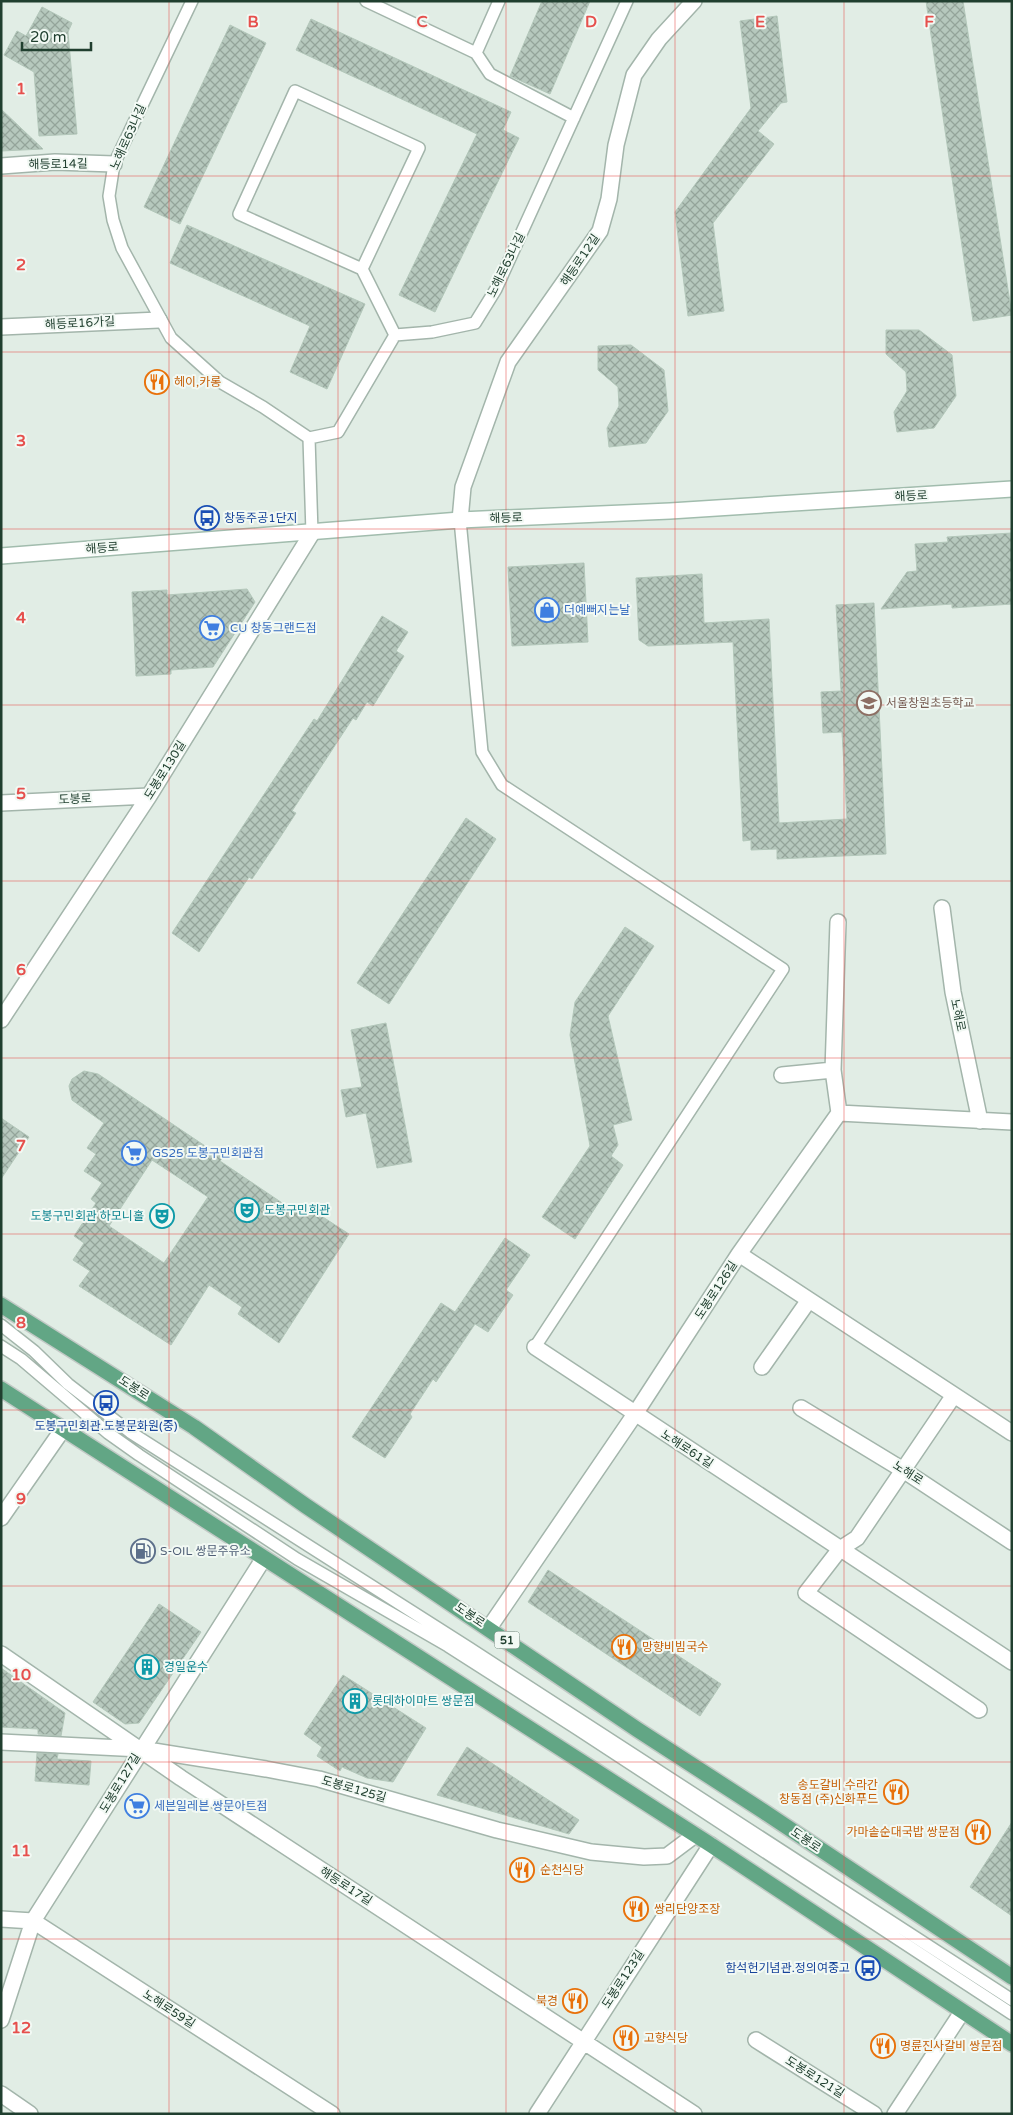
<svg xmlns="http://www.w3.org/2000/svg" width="1013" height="2115" viewBox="0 0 1013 2115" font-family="'Varela Round','Noto Sans KR',sans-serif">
<defs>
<pattern id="building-cross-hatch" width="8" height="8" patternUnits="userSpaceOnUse" patternTransform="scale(1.25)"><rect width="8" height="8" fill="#b6c8bd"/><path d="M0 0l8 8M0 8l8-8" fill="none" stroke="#94a49a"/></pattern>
</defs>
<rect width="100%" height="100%" fill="#e1ede5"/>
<!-- building -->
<path fill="url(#building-cross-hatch)" stroke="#b3c7ba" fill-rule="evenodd" d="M542,1H590L550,94L510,76Z
M926,1H963L1012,315L973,321Z
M42,7L72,23L68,32L77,134L39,136L34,72L4,55L17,31L26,36Z
M777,16L787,102L781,103L758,131L774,144L713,223L724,311L688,316L675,212L751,108L740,21Z
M311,19L511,112L503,130L519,138L435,312L399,295L477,134L296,50Z
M230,25L266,43L180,224L144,207Z
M1,109L43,149L1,151Z
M187,225L365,304L327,389L290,372L310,326L170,263Z
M886,330H919L952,355L956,396L934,428L897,432L894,412L907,391L906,372L886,354Z
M631,345L664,370L668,411L646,443L609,447L607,428L619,406L618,387L598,370V346Z
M1012,533V604L952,608V604L881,609L907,572L917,571L915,544L948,542L947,537Z
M584,563L588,642L512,646L508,567Z
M702,574L704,623L769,619L779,823L847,819L842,732L823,733L821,692L841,691L836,605L874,603L886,854L777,859V849L751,850V840L743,841L733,642L648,646L639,640L636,578Z
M247,589L255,602L213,667L171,670V674L136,676L132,592L167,590V595Z
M382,616L408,632L396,651L404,656L373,706L367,702L356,720L353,718L292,811L296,813L279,839L252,879L249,877L199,952L172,933L314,719L317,721Z
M466,818L496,839L389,1004L357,983Z
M625,927L654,946L608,1016L632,1120L613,1125L618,1145L611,1156L623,1165L575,1239L542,1217L590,1146L570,1035L575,1002Z
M386,1023L412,1162L377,1168L366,1113L346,1117L341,1090L362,1087L351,1030Z
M84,1071L98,1074L223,1158L220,1161L300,1215L306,1206L349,1234L279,1343L238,1314L242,1307L209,1285L171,1345L79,1286L90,1271L73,1260L84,1243L74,1236L96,1203L91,1199L102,1183L84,1171L96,1154L87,1148L104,1123L72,1100L69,1086L72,1079ZM152,1160L208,1197L164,1263L109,1226Z
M1,1118L29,1137L1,1179Z
M505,1238L530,1255L506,1290L513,1295L488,1332L475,1324L436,1382L433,1379L410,1414L412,1417L385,1458L352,1437L441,1303L455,1312Z
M548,1570L721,1684L700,1716L528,1602Z
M159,1604L201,1632L139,1723L125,1724L93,1702Z
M1,1668L65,1713L61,1736L38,1734V1729L1,1727Z
M343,1675L426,1728L393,1782L367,1778L342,1767L340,1771L317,1756L322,1747L304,1734Z
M467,1747L579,1820L569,1834L437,1795Z
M37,1753L58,1754L57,1759L91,1761L89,1785L35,1781Z
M1012,1822V1916L970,1887Z"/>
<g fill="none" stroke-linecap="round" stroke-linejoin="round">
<defs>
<path id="lane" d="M192,1L114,164L109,196L113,220L122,248L171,338L220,382L263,407L309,438L338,432L395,335L432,332L475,323L496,289L627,1
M366,1L476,53L490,74L574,118
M476,53L499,1
M362,269L239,214L295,91L419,148L362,269L395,335
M309,438L312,533
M460,520L482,752L502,785L783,969L535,1347
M1,1325L34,1351L68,1384L130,1432L469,1648L1012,2000
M1,1346L21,1359L108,1433L139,1455L297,1559L448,1646L579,1730L1012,2014"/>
<path id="street" d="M1,166L55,162L114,164
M1,327L159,320
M460,520L463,487L508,362L600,231L609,199L616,145L634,75L659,39L694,1
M1,803L149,796
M942,908L953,992L980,1121
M1,1020L149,796L312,533
M782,1075L833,1070
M839,1113L1012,1122
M739,1254L1012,1433
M535,1347L1012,1662
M762,1367L809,1300
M954,1395L857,1538L840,1549L806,1593L979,1710
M801,1408L903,1470L1012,1542
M1,1518L63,1429
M489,1628L635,1414L739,1254L839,1113L833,1070L838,922
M1,1654L181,1778L694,2114
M1,1742L141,1749L266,1769L319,1779L497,1830L591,1852L644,1857L667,1856L695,1835
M1,1919L33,1921L332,2114
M1,2020L33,1921L264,1558
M756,2040L874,2114
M1,2094L30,2114
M537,2114L711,1845
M895,2114L962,2012"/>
<path id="secondary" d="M1,556L460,520L670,511L1012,489"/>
<path id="primary" d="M1,1305L194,1427L306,1506L638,1730L763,1811L1012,1977
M1,1389L711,1845L1012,2044"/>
</defs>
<!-- lane casing -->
<use href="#lane" stroke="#a3b5ab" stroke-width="14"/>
<!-- street casing -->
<use href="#street" stroke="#a3b5ab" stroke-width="18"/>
<!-- secondary casing -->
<use href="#secondary" stroke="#a1bcad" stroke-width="18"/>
<!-- primary casing -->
<use href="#primary" stroke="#c1c9c5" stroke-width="18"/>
<!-- lane -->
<use href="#lane" stroke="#fff" stroke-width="11"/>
<!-- street -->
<use href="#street" stroke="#fff" stroke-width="15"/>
<!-- secondary -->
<use href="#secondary" stroke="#fff" stroke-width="15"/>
<!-- primary -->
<use href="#primary" stroke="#62a685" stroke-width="15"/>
</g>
<!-- grid -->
<path fill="none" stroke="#e6504d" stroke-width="1" stroke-opacity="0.55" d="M169,1V2114M338,1V2114M506,1V2114M675,1V2114M844,1V2114M1,176H1012M1,352H1012M1,529H1012M1,705H1012M1,881H1012M1,1058H1012M1,1234H1012M1,1410H1012M1,1586H1012M1,1762H1012M1,1939H1012"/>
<!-- icons -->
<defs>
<symbol id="restaurant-ring" viewBox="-11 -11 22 22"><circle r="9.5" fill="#f2f9f4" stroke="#e8710a" stroke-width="1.5"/><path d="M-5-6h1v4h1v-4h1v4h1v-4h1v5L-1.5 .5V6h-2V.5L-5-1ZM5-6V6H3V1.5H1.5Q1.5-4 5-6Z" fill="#e8710a"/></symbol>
<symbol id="bus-ring" viewBox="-11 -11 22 22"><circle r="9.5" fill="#f2f9f4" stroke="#1a4fb4" stroke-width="1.5"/><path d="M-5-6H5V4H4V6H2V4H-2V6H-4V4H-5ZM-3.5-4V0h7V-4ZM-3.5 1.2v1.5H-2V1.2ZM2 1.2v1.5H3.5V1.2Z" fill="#1a4fb4"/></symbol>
<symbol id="shop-ring" viewBox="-11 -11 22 22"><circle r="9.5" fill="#f2f9f4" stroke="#3f7fe0" stroke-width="1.5"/><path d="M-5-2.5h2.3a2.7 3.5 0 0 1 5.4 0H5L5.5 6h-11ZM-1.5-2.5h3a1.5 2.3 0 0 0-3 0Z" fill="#3f7fe0"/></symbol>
<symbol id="supermarket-ring" viewBox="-11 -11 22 22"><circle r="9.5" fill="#f2f9f4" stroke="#3f7fe0" stroke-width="1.5"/><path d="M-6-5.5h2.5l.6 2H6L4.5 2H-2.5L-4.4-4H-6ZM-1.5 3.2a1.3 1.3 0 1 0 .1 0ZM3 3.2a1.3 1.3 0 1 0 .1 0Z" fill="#3f7fe0"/></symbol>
<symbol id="school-ring" viewBox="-11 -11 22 22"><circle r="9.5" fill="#f2f9f4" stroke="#8d6e63" stroke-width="1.5"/><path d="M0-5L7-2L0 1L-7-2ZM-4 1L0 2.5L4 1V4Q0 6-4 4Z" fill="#8d6e63"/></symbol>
<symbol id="theatre-ring" viewBox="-11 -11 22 22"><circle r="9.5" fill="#f2f9f4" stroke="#0f9aa8" stroke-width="1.5"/><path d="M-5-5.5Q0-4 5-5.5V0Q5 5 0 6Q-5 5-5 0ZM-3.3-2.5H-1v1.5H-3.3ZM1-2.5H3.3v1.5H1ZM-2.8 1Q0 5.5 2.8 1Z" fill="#0f9aa8"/></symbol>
<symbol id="fuel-ring" viewBox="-11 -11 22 22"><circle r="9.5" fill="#f2f9f4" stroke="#5c6f8a" stroke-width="1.5"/><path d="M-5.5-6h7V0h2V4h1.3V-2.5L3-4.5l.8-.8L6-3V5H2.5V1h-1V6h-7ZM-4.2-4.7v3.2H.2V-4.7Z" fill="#5c6f8a"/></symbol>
<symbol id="building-ring" viewBox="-11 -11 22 22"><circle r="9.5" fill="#f2f9f4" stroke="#0f9aa8" stroke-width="1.5"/><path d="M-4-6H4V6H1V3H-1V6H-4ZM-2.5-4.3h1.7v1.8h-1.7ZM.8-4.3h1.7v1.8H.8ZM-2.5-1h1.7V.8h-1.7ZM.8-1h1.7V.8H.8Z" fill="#0f9aa8"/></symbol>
</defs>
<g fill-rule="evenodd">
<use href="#restaurant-ring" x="143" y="368" width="28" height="28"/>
<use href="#bus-ring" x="193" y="504" width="28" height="28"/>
<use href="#shop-ring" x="533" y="596" width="28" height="28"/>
<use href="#supermarket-ring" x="198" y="614" width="28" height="28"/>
<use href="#school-ring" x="855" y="689" width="28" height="28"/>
<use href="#supermarket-ring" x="120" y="1139" width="28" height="28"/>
<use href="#theatre-ring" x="233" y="1196" width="28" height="28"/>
<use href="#theatre-ring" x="148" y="1202" width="28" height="28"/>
<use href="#bus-ring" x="92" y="1389" width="28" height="28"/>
<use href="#fuel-ring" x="129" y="1537" width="28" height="28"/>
<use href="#restaurant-ring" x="610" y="1633" width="28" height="28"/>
<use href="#building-ring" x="133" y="1653" width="28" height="28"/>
<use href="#building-ring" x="341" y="1687" width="28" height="28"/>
<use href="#restaurant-ring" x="882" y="1778" width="28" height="28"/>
<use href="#supermarket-ring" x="123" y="1792" width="28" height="28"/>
<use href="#restaurant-ring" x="964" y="1818" width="28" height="28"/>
<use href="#restaurant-ring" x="508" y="1856" width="28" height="28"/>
<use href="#restaurant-ring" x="622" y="1895" width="28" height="28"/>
<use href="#bus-ring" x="854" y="1954" width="28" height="28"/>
<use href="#restaurant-ring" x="561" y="1987" width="28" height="28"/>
<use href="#restaurant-ring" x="612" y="2024" width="28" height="28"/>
<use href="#restaurant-ring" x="869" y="2032" width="28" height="28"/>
</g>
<g text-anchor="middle" stroke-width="4" stroke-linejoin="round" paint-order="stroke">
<!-- shield labels -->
<rect fill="#f2f9f4" stroke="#5f776a" stroke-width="1" x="494.5" y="1631.5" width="25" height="17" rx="4"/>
<g font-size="11" font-weight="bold" fill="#203f2f">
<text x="507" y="1644">51</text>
</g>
<!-- street labels -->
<g font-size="12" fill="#203f2f" stroke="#f2f9f4">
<text transform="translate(128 137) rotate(-66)" y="4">노해로63나길</text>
<text transform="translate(58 164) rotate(-1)" y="4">해등로14길</text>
<text transform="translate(580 260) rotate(-56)" y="4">해등로12길</text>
<text transform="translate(506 265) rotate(-64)" y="4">노해로63나길</text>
<text transform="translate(80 323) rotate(-3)" y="4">해등로16가길</text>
<text transform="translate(911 496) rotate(-3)" y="4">해등로</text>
<text transform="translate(506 518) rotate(-2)" y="4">해등로</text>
<text transform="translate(102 548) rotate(-4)" y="4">해등로</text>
<text transform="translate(165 770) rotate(-58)" y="4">도봉로130길</text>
<text transform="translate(75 799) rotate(-3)" y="4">도봉로</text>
<text transform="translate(958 1015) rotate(78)" y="4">노해로</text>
<text transform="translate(716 1290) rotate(-57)" y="4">도봉로126길</text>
<text transform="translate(134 1388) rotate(33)" y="4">도봉로</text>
<text transform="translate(687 1449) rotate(33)" y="4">노해로61길</text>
<text transform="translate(908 1473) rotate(33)" y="4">노해로</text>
<text transform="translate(470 1615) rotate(34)" y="4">도봉로</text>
<text transform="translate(120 1783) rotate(-59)" y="4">도봉로127길</text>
<text transform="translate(354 1789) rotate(16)" y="4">도봉로125길</text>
<text transform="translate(806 1840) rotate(34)" y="4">도봉로</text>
<text transform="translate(346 1886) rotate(33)" y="4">해등로17길</text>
<text transform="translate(623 1979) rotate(-57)" y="4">도봉로123길</text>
<text transform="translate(169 2009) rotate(33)" y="4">노해로59길</text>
<text transform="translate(815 2077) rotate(32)" y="4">도봉로121길</text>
</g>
<!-- food labels -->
<g font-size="12" fill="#c56008" stroke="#f2f9f4" text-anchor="start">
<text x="174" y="386">헤이,카롱</text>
<text x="642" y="1651">망향비빔국수</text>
<text x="878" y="1789" text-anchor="end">송도갈비 수라간<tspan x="878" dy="14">창동점 (주)신화푸드</tspan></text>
<text x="960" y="1836" text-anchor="end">가마솥순대국밥 쌍문점</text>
<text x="540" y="1874">순천식당</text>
<text x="654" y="1913">쌍리단양조장</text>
<text x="558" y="2005" text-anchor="end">북경</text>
<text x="644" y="2042">고향식당</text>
<text x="900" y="2050">명륜진사갈비 쌍문점</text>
</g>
<!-- transit labels -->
<g font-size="12" fill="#164399" stroke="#f2f9f4" text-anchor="start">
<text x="224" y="522">창동주공1단지</text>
<text x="106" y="1430" text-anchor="middle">도봉구민회관.도봉문화원(중)</text>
<text x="850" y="1972" text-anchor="end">함석헌기념관.정의여중고</text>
</g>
<!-- shop labels -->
<g font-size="12" fill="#366cbe" stroke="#f2f9f4" text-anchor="start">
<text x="564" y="614">더예뻐지는날</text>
<text x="230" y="632">CU 창동그랜드점</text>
<text x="152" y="1157">GS25 도봉구민회관점</text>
<text x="154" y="1810">세븐일레븐 쌍문아트점</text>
</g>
<!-- education labels -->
<g font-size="12" fill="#785e54" stroke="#f2f9f4" text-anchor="start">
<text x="886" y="707">서울창원초등학교</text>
</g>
<!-- culture labels -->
<g font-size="12" fill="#0d838f" stroke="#f2f9f4" text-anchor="start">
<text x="264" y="1214">도봉구민회관</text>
<text x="144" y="1220" text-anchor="end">도봉구민회관 하모니홀</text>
<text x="164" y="1671">경일운수</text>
<text x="372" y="1705">롯데하이마트 쌍문점</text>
</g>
<!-- service labels -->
<g font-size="12" fill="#4e5e75" stroke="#f2f9f4" text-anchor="start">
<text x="160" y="1555">S-OIL 쌍문주유소</text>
</g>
</g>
<g font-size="16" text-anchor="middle" font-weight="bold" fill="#e6504d" stroke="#f2f9f4" stroke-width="4" stroke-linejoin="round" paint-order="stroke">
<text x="253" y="27">B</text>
<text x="422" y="27">C</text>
<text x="591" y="27">D</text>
<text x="760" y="27">E</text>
<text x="929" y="27">F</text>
<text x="21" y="94">1</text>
<text x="21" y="270">2</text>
<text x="21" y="446">3</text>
<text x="21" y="623">4</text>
<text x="21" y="799">5</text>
<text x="21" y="975">6</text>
<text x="21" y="1151">7</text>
<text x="21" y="1328">8</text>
<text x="21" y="1504">9</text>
<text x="21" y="1680">10</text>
<text x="21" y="1856">11</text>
<text x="21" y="2033">12</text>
</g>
<!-- border -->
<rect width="1013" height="2115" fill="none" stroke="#203f2f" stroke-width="5"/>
<!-- scale -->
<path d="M22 42v8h69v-8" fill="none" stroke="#203f2f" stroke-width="2.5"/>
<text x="30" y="42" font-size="15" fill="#203f2f" stroke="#f2f9f4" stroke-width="4" paint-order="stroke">20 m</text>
</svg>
